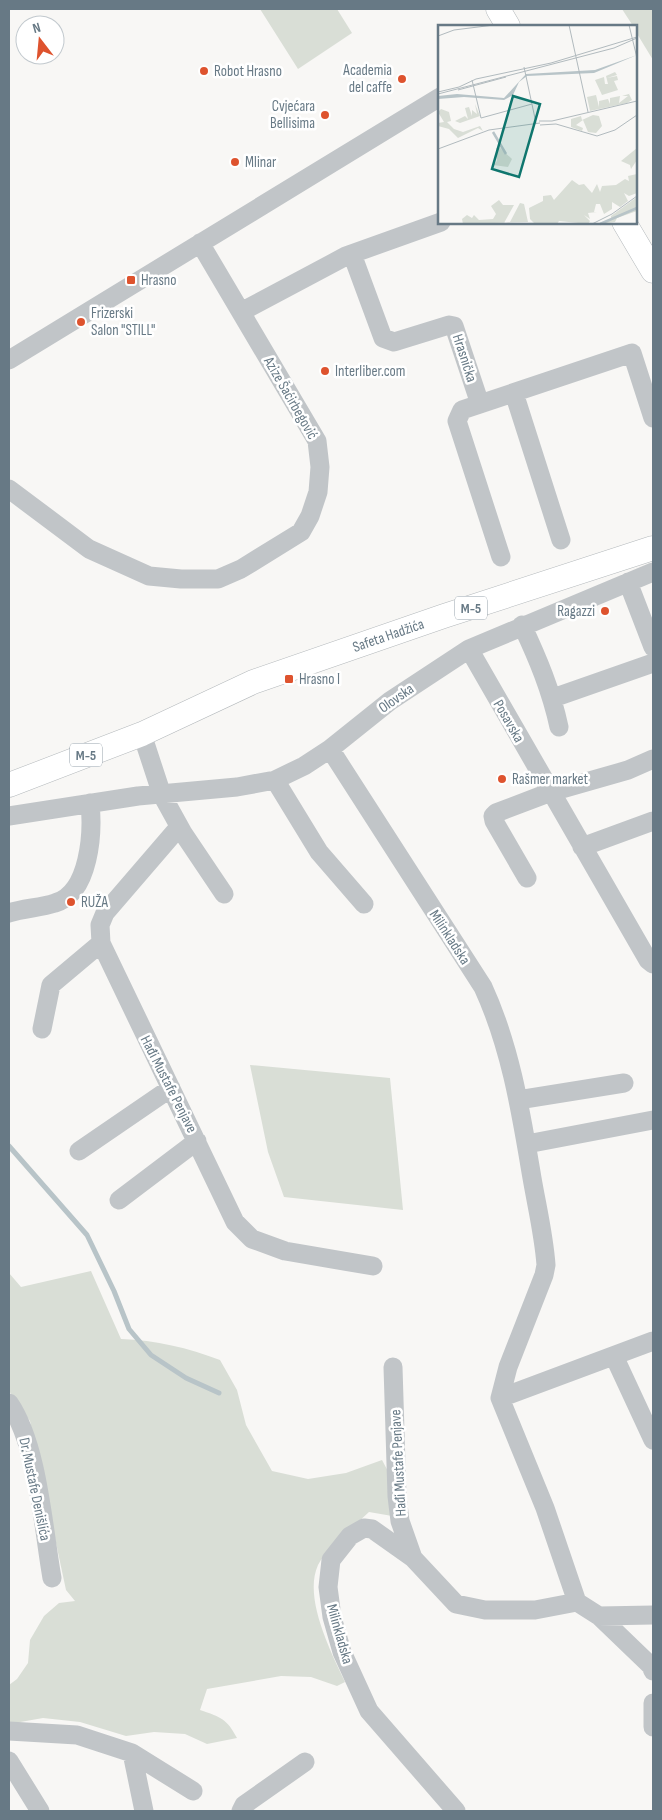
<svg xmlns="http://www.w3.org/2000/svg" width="662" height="1820" viewBox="0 0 662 1820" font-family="'Sofia Sans Condensed',sans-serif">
<rect width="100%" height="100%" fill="#f8f7f5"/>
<!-- green -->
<path fill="#d9ded6" d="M260,9H337L352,33L298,69Z
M622,9H653V60L636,32V26H633Z
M250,1065L390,1078L403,1210L284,1197L268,1152Z
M91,1271L121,1339C156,1340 188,1348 220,1360L237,1390L246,1425L272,1471L308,1479L346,1473L382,1460L390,1475L398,1517L369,1512C354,1526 327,1547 318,1565C303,1598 331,1652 345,1682L337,1686L311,1677L281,1676L207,1689L200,1710C221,1717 227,1719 237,1738L207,1744L185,1734L154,1732L126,1736L80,1722L43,1718L9,1724V1685L17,1679L28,1663L30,1640L44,1616L59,1603L75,1601L66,1590L30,1421L9,1391V1273L21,1287Z"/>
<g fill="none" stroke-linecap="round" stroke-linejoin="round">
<!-- stream -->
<path stroke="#b8c4c8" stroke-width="5" d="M9,1146L87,1235L114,1291L129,1329L151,1355L186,1378L219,1393"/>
<defs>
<g id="major">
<path d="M498,9L508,26"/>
<path d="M624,222L653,271"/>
<path id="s1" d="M9,785L142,734L253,682L444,616L653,548"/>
</g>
</defs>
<!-- major casing -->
<use href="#major" stroke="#b4b9bc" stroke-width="25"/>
<!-- minor -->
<path stroke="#c1c5c8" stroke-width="19" d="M352,254L383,338L394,342L449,325L454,326L480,404
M241,312L346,256L441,222
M9,360L440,97
M514,393L561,540
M9,489L89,549L149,576L181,579H218L241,569L301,532L310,516L318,492L320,467L317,441L200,243
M501,557L457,421L462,410L632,353L653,418
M628,582L653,647
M522,625C538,659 551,690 559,727
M469,649L648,960L653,964
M553,698L653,663
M142,734L162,795L183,833L224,894
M330,749L483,987C511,1048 521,1113 532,1178C537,1207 544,1236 546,1265L544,1275L508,1367L500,1398L545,1508L577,1602
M275,780L319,852L364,904
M9,816L138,796L237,787L275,780L304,766L330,749L390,701L469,649L653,572
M179,827L105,913L100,925L101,943L235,1222L252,1239L285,1251L373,1266
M582,847L653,821
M527,878L494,821L493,816L496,813L551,792L628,770L653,759
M9,913C24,908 40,908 55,903C90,893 93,832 90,803
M42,1029L51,985L101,943
M518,1100L624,1083
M527,1144L653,1120
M79,1151L171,1088
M119,1200L197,1141
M614,1356L653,1440
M393,1367L397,1496L400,1521L413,1558
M500,1398L653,1341
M9,1403C38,1445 43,1527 52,1578
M599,1616L653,1615
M653,1703V1727
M9,1731L77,1735L132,1753L193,1791
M132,1753L144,1811
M9,1761L40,1811
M241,1811L244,1805L305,1762
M456,1811L369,1711L342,1652L332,1617L328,1587L331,1560L350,1536L364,1528L372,1529L413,1558L456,1604L485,1610H535L577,1602L599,1616L651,1666L653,1671"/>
<!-- major -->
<use href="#major" stroke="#fff" stroke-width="24"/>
</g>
<!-- markers -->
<g fill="#de532e" stroke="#fff" stroke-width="2">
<circle cx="204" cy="71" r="5"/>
<circle cx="402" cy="79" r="5"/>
<circle cx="325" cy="115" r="5"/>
<circle cx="235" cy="162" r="5"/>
<rect x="126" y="275" width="10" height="10" rx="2.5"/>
<circle cx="81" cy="322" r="5"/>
<circle cx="325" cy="371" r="5"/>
<circle cx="605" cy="611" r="5"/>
<rect x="284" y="674" width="10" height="10" rx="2.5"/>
<circle cx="502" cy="779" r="5"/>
<circle cx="71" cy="902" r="5"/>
</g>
<g text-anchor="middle" stroke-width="5" stroke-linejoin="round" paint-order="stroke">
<!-- shield labels -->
<g fill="#fff" stroke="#95a1aa" stroke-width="1">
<rect x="455" y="596.5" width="32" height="23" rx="4"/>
<rect x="70" y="743.5" width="32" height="23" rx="4"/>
</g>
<g font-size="14" font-weight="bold" fill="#677985">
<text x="471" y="613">M-5</text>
<text x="86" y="760">M-5</text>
</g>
<!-- poi labels -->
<g font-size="15" fill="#677985" stroke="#fff" text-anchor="start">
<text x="392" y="75" text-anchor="end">Academia<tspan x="392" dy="17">del caffe</tspan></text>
<text x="214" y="76">Robot Hrasno</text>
<text x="315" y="111" text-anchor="end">Cvjećara<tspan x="315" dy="17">Bellisima</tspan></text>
<text x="245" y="167">Mlinar</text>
<text x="141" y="285">Hrasno</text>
<text x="91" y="318">Frizerski<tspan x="91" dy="17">Salon "STILL"</tspan></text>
<text x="335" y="376">Interliber.com</text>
<text x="595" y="616" text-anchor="end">Ragazzi</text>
<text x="299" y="684">Hrasno I</text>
<text x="512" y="784">Rašmer market</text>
<text x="81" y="907">RUŽA</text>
</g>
<!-- street labels -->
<g font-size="15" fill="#677985" stroke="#fff">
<text transform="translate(465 358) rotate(72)" y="5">Hrasnička</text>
<text transform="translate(291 398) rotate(60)" y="5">Azize Šaćirbegović</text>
<text dy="5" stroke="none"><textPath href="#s1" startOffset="408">Safeta Hadžića</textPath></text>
<text transform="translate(396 698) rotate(-35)" y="5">Olovska</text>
<text transform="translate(509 721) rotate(60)" y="5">Posavska</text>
<text transform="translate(450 937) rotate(57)" y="5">Milinkladska</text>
<text transform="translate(169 1084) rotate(63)" y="5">Hađi Mustafe Penjave</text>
<text transform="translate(398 1463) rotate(-93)" y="5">Hađi Mustafe Penjave</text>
<text transform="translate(35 1489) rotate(78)" y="5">Dr. Mustafe Denišlića</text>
<text transform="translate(340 1634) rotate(74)" y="5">Milinkladska</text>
</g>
</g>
<!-- overview -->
<g transform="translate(438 25)">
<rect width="199" height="199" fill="#f8f7f5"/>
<path d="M177,47L179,50L169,53L179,51L180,55L176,56L180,65L164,70L157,55L166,52L167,59H170L168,51ZM194,68L191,69L194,75L189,78L152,86L149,72L158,70L161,82V76L170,74L172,79V73L182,71L181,78L190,71H184ZM37,79L42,91L22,98L17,96L27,91L30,94L27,83L31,82L34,91V85L39,89ZM3,84L11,87L13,96L9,97L16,104L25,107L42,101L45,106L40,103L20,113L11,104L0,101V98L6,97L0,87ZM155,90L161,91L164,101L158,108L150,107L145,95L138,100L145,103L144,106L133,102V94L143,91L144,95ZM61,122L74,134L70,142L55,140L59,136L58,123ZM199,123V135L193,144L192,140L183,136ZM199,149V168L191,171L186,168L190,176L182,182L174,177V184L166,189L162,179H158L156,187H159L150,188L152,194L146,190L152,196L150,199L121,196L119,199H97L92,194L91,183L105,176V171L113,170L116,175L134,155L141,160L146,159L154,168L159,159L162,167L164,161L178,160L187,154L191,156L190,151ZM199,172V186L179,193L177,197L161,199L173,194V191ZM61,175L65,180H76L66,198L72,197L82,178L86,179L90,197L25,199L24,194L29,190L34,193L36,190L41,195L55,194L58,189L53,181Z" fill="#d9ded6"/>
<path d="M199,30L156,48L89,51L81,57L75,70L66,75L26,72L0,74V71L19,69L66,73L88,49L157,45Z" fill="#b8c4c8"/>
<path fill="none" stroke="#b8c4c8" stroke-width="2.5" d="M55,107L68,129M162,199L199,183"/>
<path fill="none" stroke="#b1babe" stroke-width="1" d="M131,0L150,87M191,0L199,33M0,11L16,5L56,0M86,42L98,98M34,55L43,93L94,79M20,65L68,52M0,67L21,62L38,54L113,38L199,12M0,69L176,23L199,13M101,96H114L199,76M102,100L118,99L159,111L177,105L199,90M0,124L51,105L102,98M154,199L174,189L199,171"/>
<path fill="#0f766e" fill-opacity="0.15" stroke="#0f766e" stroke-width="2.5" d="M75,71L102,79L81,152L54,144Z"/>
<rect width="199" height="199" fill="none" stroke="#677985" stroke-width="2.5"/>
</g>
<!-- border -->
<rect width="662" height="1820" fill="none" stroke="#677985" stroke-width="20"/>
<!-- north arrow -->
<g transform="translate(40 40) rotate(344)"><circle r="24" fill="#ffffff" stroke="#c2c9ce"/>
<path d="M0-4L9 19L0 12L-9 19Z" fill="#de532e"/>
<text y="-8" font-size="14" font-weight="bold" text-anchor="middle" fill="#677985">N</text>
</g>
</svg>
